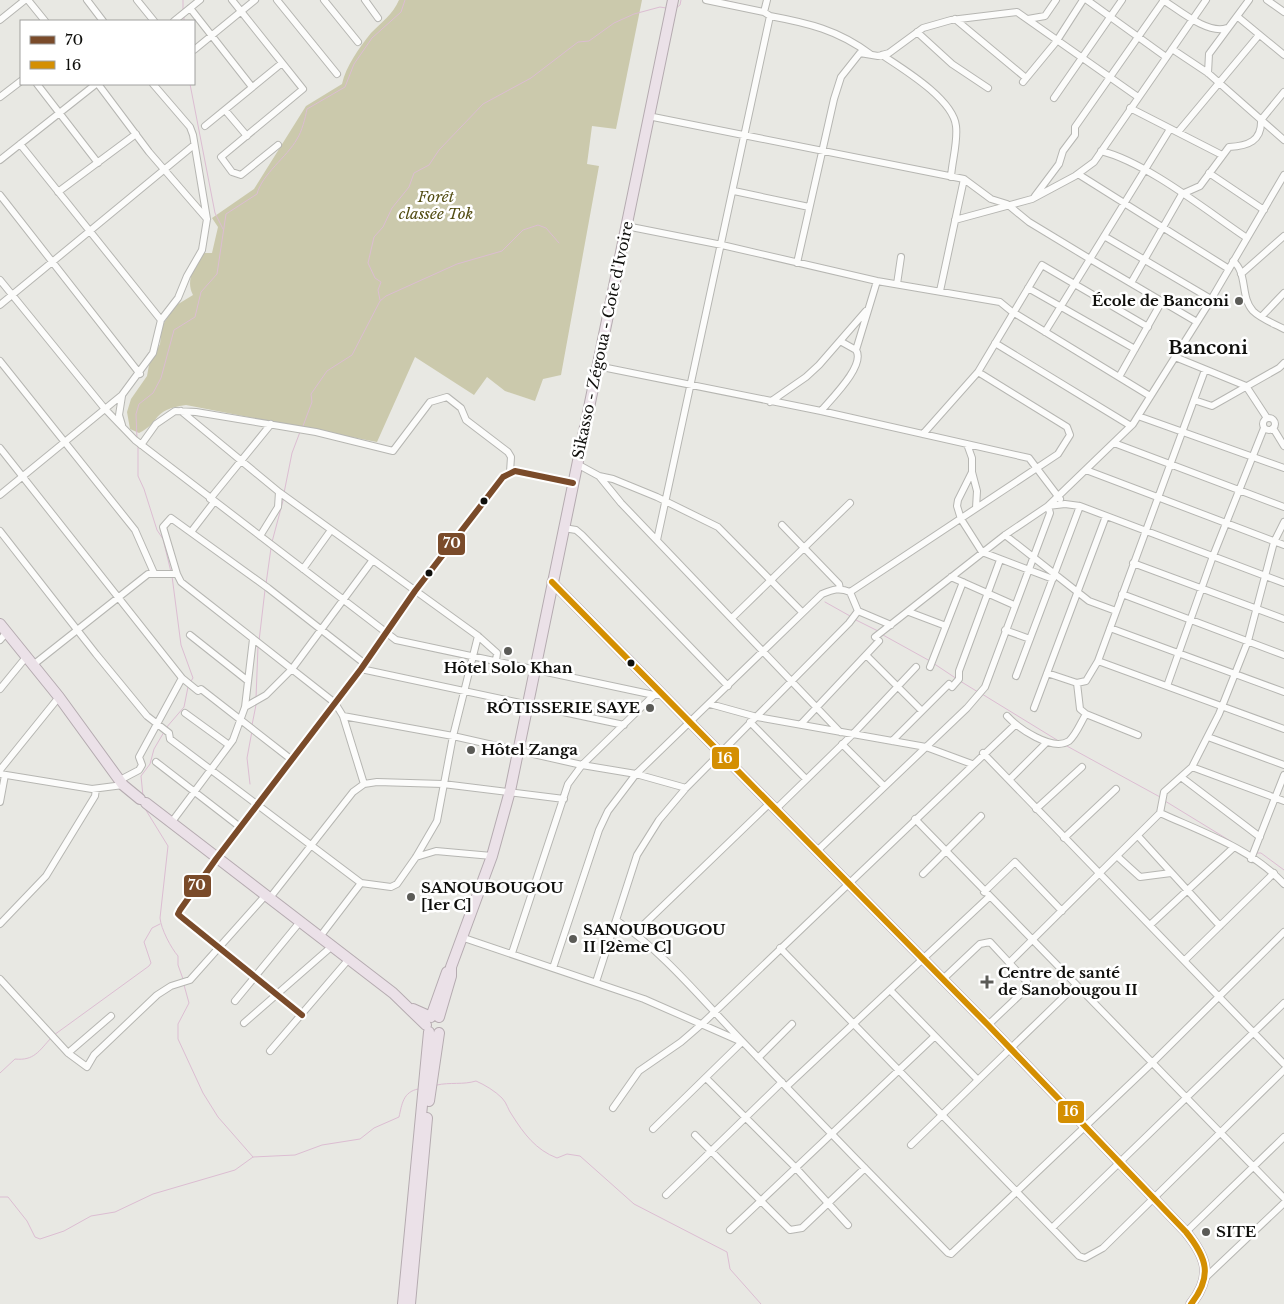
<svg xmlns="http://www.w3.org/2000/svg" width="1284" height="1304" viewBox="0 0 1284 1304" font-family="'Libre Baskerville',serif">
<rect width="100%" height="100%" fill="#e8e8e3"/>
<!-- forest -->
<path fill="#cbc9ac" d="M399,0H642L616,129L592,126L587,164L599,166L561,375L543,379L535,401L505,391L487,377L474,395L415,357L377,442L186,405C150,410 162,422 139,433L130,429L127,412L131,399L147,376L149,365L160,344L162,326L175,306L193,295C185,280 195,267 202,253H212L218,227L212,218L254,189L306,106L342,84C346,66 359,48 371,33C381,23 393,14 399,0Z"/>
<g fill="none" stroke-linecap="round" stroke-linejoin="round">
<!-- stream -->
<path stroke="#dcbdd2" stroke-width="1" d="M183,0V9
M723,0L744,5
M675,9L680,5L681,0
M184,16V21
M190,84L215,213L223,229
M380,300L378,290L381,282L375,278L368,263L374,237L383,227L392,208L409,187L414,173L429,165L439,150L483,104L531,78L578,42L589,41L614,23L634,14L660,7L666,8
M303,426L312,402L311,394L327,371L352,355L380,301L386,296L457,264L502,251L523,230L538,225L546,228L559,243
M137,439L136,414L139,404L153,393L161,378L174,330L195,317L201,292L217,274L226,214L257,194C262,174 287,157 297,139C302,131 305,119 307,109L345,87L354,64L372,38L401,12L405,0
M138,445V476L144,489L157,530L163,539L171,572
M284,493L292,453L300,432
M272,542L284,497
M172,576L181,645L193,678L191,681
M266,584L271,548
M825,602L850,616
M856,620L878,631
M883,635L930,661
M259,641L265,590
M933,663L957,679
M960,681L978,692
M982,694L1057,740
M256,698L258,647
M252,725L256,705
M166,728L184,707L188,687
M1065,745L1160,797
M250,784L247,758L252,731
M143,796L141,776L150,764L154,749L164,732
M1165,801L1232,842
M144,807L168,846L160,918C161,929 171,948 178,956V965L183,979
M1256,853H1261L1284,870
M184,985L189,1003L178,1024V1039L203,1093L218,1117L253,1157
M54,1035L149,966L151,963L144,942L152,928L160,924
M0,1073L15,1059C34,1061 39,1051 51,1038
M437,1085C450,1082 463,1085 476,1081C485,1085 495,1091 502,1098C507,1103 508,1110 512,1115C524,1134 536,1150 557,1158L567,1154L580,1156L634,1204L727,1252L730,1269L761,1304
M0,1197H8L27,1221L35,1237L40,1239L64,1231L91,1216L115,1212L153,1194L235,1170L253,1157L295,1155L322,1145L360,1139L374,1128L399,1117C402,1104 403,1092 418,1089"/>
<defs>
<path id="minor" d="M28,0L45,21
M87,0L103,21
M137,0L154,21
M232,0L303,89L221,157L232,172L241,175L278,145
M277,0L337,74
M324,0L358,42
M365,0L378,18
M1087,0L1166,57
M1163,0C1179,10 1208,35 1227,28
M1267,0L1284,12
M190,8L252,87
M764,12L767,0
M770,16C808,23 838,30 870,54
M1238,17L1284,55
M955,19L1026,78
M1028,19L1045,16L1056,0
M0,20L25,0
M174,21L200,0
M917,32L952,64L988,88
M1172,49L1208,73L1284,140
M194,50L255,0
M882,55C903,69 953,99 956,126C958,142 952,161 951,177
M1208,73L1209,54L1249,0
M1023,82L1056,42L1083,0
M37,84L98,163
M98,84L149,152L207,219
M0,97L21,81
M1054,98L1122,0
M1130,108L1222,155
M225,110L247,136
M648,116L964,179L991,199L1007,204L1029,222L1090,259L1197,322
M205,126L282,63
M1178,132L1259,35
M20,144L161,320
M1101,151C1146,162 1207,211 1247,238
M0,160L96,84
M1209,173L1264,210
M1078,174L1229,269
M734,191L809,207
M58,192L136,134
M0,195L140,374
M1035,196L1059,164L1063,151L1075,135V127L1164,0
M955,220L1032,199L1075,176L1094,162L1206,0
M626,226L722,245L877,281L1000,302L1011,311L1150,396
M1104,236L1211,299
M1233,261C1248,273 1240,297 1253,311C1261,319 1275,324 1284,329
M797,263L834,99L841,77L860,53L878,56L889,53L923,28L951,20L1017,12L1138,97
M1241,274L1284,236
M0,280L105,409L135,440L396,640L654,695H663
M1131,283L1182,194L1200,186L1229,147C1248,146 1262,141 1261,120L1284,92
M897,284L901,257
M1028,288L1135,349
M940,291L964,179
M0,305L194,145
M1262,316L1284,293
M1045,332L1170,129
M840,341L856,350
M995,343L1131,426
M1175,357L1246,386L1267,418
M0,361L135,530L154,573
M597,366L821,411L1029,458L1060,499
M1119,377L1162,301
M1194,400L1212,406L1279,368L1284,363
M770,402L806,377L819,365L866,311
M181,411L279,492L278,507L260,536
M821,411C831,399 866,365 856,350L877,281
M1138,416L1284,468
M1263 424a6 6 0 1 1 12 0a6 6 0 1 1-12 0Z
M122,425L119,415L122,396
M1273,428L1284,446
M923,434L978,372L1042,265L1148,327
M1114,443L1284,507
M967,444L972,458V472L958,500L957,506L961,519L982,552L1053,579
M141,445L156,424L175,411L196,412L316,432L393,451L430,402L447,397L461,408L466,420L508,452L511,457L510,472
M0,448L182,678L139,757L142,765L139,770L120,780
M577,464L599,476L621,503L840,732
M1086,470L1284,545
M972,472L977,491L976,508
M599,476L613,479L657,497L718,527L802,612
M279,492L478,636L497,653L496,661
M0,495L122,395L153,353L161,320L178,298L187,276L202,250L207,219L193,135L190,127L153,84
M210,499L271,424
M782,525L839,584L840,589
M564,528L576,530L582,535L728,686
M0,531L96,654L147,716L169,733L170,739L361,883L391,887L397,884L416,857L437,821L453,736L478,636
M191,532L214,502
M1005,535L1089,601L1116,611
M657,540L770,16L764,12L706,0
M1133,563L1284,619
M303,569L331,530
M177,574L163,527L171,518L268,588L365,664
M951,577L1014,605
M850,592L1052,458L1058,454L1070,435L1067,427L978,372
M1122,594L1284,655
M909,612L946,626
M732,618L850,503
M1110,628L1284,692
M1005,630L1030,639
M190,635L248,681
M875,637L1005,535L1048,506L1133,424L1209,303L1284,175
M0,640L7,632
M867,656L922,711
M1098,661L1205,370
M33,665L148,574H177L181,582L335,703L343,716L364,784
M930,667L963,582
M361,669L624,725
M1047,673L1077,683L1086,681L1098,661L1284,729
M1016,676L1080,506
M182,678L198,691L201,689L292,760
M1077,683L1080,709L1086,714L1138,735
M1167,686L1213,556L1264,428
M952,687L959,679V671L1000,560
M0,689L27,656
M710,704L757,717L926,747L972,764
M245,707L266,695L292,669L372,561
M1034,708L1106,516
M185,713L229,745
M343,716L453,736L582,765L636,774L686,788
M1007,716C1018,728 1052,752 1069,741C1076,735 1081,722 1086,714
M750,722L806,779
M801,724L879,641
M1208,737L1284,765
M892,741L949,684
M842,744L884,786
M983,753L1284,1064
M156,762L240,827
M1192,767L1284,801
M0,770L59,697
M0,774L92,789L123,785
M1181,777L1260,837
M1009,780L1046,743
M0,802L5,775
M776,809L852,735L916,667
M1036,809L1082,767
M1160,813C1202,832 1252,849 1284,884
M915,819L1284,1198
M171,823L233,740L245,707L253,639
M1138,836L1220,926
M1064,838L1116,789
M817,851L967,708L985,687L1050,513L1048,506L1065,504L1080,506L1284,583
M416,857L436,851L492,856
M1118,857L1140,877L1171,873
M1251,859L1284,775
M923,874L981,816
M984,892L1015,862L1062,911
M269,899L353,792L364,784L377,782L443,784L564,799
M616,920C664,952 702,1000 742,1041C810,1112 879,1183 948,1253L951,1254L1153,1062L1284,932
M0,924L46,876L95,796L96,789
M1150,925L1233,848
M635,933L770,803
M461,937L644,999L742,1042L653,1129
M319,938L361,883
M780,948L1079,1256L1085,1258L1103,1248L1284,1070
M512,953L568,784L582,765L654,695
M1185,960L1274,873
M1009,963L1160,813L1164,792L1192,767L1219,714L1248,641L1274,542L1284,522
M553,968L599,830L608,811L636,774L822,594C832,590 839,587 850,592L858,611L891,625
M0,979L68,1053L87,1067L94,1055L157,995L171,986L190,980L265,896
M942,980L980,944L990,942L1027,982L1026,989L988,1025
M596,982L637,855L659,820L686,788L849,623L858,611
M890,990L978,1080
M235,1001L299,923
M302,1015L180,916L178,914L180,910L216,859L361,669L415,591L503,477L515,471L573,483
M244,1023L331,947
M270,1051L348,960
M68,1053L111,1016
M758,1058L792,1024
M706,1078L795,1167L848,1225
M786,1087L989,897
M613,1108L639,1071L681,1042L703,1023L1015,725
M695,1135L790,1230L802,1228L865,1168
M911,1145L1076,985
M666,1195L782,1082
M1053,1227L1284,1003
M730,1230L935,1036
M1186,1232L1284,1137
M1205,1278L1284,1203"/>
<path id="major" d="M552,582L988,1025L1186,1232C1207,1258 1213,1276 1191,1304"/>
<path id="highway" d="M0,624L59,697L123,785L140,799
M146,803L393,993L426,1025
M413,1009L431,1017L447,972
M439,1017L451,976V967L492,856L510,791L673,0
M429,1101L439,1033
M403,1304L429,1032
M410,1304L427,1118"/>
</defs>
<!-- minor casing -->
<use href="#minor" stroke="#b6b6b2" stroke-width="8"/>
<!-- major casing -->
<use href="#major" stroke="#b5abb0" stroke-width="11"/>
<!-- highway casing -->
<use href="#highway" stroke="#b5abb0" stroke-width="12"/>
<!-- minor -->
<use href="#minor" stroke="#fcfcfb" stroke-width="6"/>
<!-- major -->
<use href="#major" stroke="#f2ebf0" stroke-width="9"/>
<!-- highway -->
<use href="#highway" stroke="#ebe1e8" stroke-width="10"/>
<defs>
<path id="bus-1" d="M302,1015L180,916L178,914L180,910L216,859L361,669L415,591L503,477L515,471L573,483"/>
<path id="bus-2" d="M552,582L988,1025L1186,1232C1207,1258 1213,1276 1191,1304"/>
</defs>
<!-- bus-1 casing -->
<use href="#bus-1" stroke="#fff" stroke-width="10"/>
<!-- bus-2 casing -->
<use href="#bus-2" stroke="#fff" stroke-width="10"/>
<!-- bus-1 -->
<use href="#bus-1" stroke="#7a4b2a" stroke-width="6"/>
<!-- bus-2 -->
<use href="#bus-2" stroke="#d48f02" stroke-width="6"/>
</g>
<!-- markers -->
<g fill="#5b5b57" stroke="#fff" stroke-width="2">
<circle cx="1239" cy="301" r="5"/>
<circle cx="508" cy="651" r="5"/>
<circle cx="650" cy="708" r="5"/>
<circle cx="471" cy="750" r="5"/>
<circle cx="411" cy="897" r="5"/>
<circle cx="573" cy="939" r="5"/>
<path d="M984.5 974.5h5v5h5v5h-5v5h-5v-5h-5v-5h5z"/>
<circle cx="1206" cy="1232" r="5"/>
</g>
<g fill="#0f0f0c" stroke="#fff" stroke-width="2">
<circle cx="484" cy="501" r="4.5"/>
<circle cx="429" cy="573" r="4.5"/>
<circle cx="631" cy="663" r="4.5"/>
</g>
<g text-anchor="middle" stroke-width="5" stroke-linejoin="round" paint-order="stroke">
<!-- park labels -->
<g font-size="15" font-style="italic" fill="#534d13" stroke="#fff">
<text x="436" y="202">Forêt<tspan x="436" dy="17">classée Tok</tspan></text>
</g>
<!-- poi labels -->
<g font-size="15" font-weight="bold" fill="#0f0f0c" stroke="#fff" text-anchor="start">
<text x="1229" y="306" text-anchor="end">École de Banconi</text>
<text x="508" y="673" text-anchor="middle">Hôtel Solo Khan</text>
<text x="640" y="713" text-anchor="end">RÔTISSERIE SAYE</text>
<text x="481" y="755">Hôtel Zanga</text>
<text x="421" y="893">SANOUBOUGOU<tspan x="421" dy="17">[1er C]</tspan></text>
<text x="583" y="935">SANOUBOUGOU<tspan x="583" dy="17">II [2ème C]</tspan></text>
<text x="998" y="978">Centre de santé<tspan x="998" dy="17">de Sanobougou II</tspan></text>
<text x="1216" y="1237">SITE</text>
</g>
<!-- street labels -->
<g font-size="15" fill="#0f0f0c" stroke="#fff">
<text transform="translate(603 340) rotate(-78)" y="5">Sikasso - Zégoua - Cote d'Ivoire</text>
</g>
<!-- quarter labels -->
<g font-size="18" font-weight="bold" fill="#0f0f0c" stroke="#fff">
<text x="1208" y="354">Banconi</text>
</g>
</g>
<g stroke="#fff" stroke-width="2">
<rect x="437" y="532" width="29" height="24" rx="5" fill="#7a4b2a"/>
<rect x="711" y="746" width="29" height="24" rx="5" fill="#d48f02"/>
<rect x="183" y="874" width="29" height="24" rx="5" fill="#7a4b2a"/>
<rect x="1057" y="1100" width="28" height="24" rx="5" fill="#d48f02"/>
</g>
<g font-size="14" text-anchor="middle" font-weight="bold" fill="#fff">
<text x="452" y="548">70</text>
<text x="725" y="763">16</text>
<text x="197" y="890">70</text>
<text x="1071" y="1116">16</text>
</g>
<!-- legend -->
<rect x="20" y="20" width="175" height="65" fill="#ffffff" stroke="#9f9f9e"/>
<rect x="30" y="36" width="25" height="8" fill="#7a4b2a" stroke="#9f9f9e"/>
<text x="65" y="45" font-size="15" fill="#0f0f0c">70</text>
<rect x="30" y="61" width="25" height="8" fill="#d48f02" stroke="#9f9f9e"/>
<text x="65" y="70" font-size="15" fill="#0f0f0c">16</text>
</svg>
